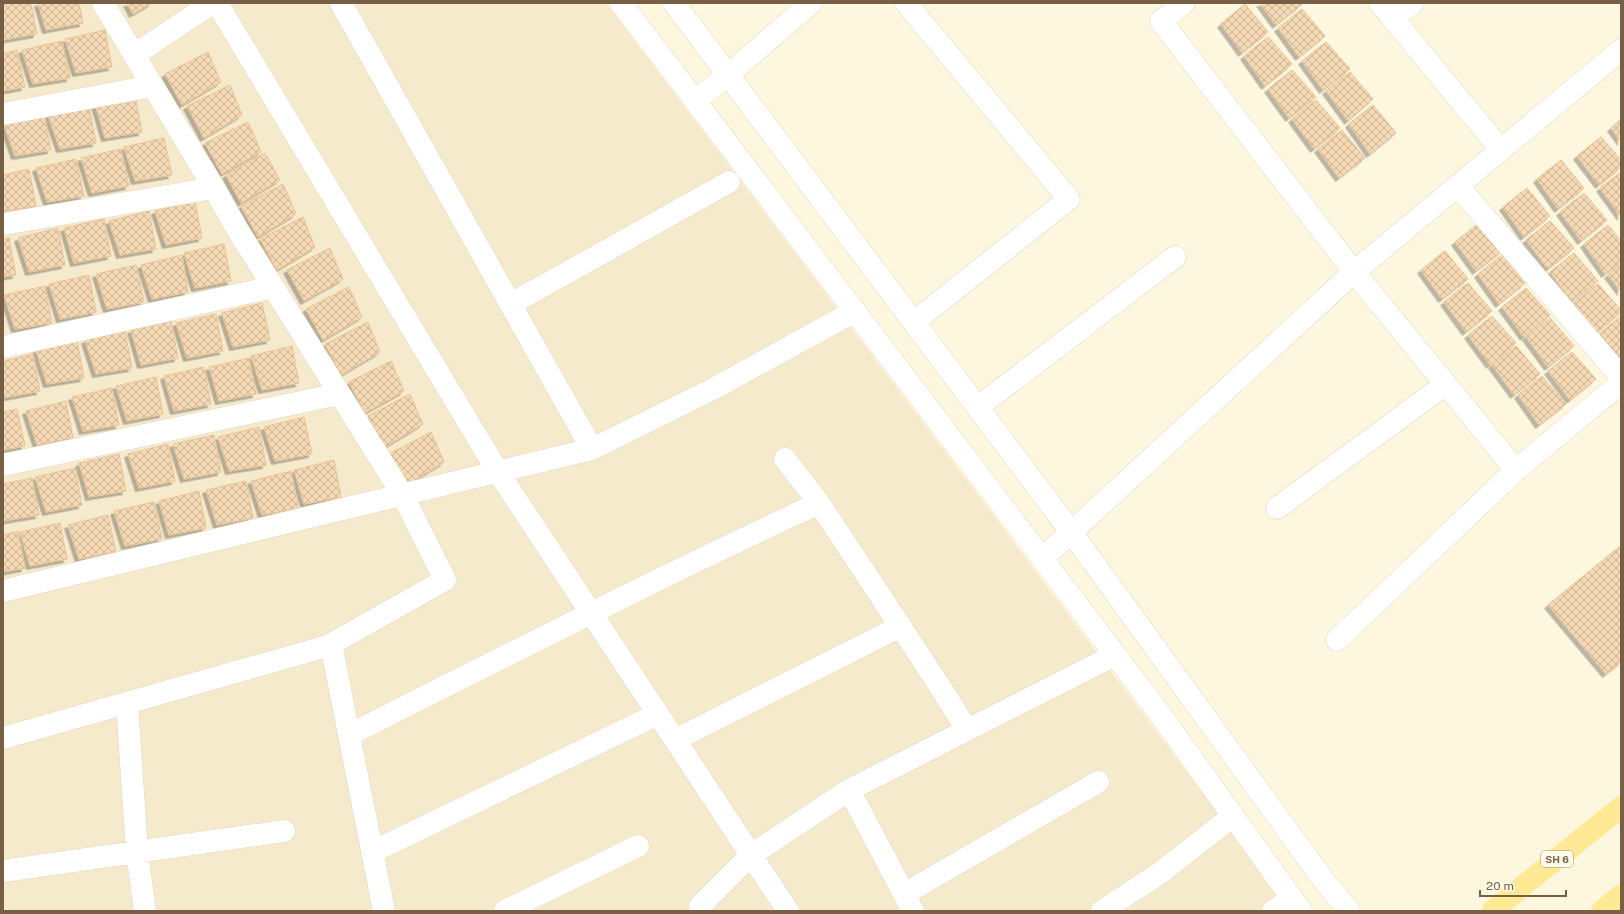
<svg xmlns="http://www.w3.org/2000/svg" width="1624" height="914" viewBox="0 0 1624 914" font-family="'Public Sans',sans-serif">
<defs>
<pattern id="building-cross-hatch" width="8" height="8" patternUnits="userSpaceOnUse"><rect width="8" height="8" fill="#f5d9b5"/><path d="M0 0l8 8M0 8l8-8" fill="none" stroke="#cbb395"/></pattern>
<filter id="shadow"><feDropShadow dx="-3.5" dy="3.5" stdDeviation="0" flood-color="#0004"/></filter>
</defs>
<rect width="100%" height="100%" fill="#fef7df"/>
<!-- residential -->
<path fill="#f6eacd" d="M3,3H606L1292,911H3Z"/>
<!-- building -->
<path fill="url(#building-cross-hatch)" stroke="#e9c394" filter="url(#shadow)" d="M3,3H31L37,34L3,40Z
M38,3H79L83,23L46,30Z
M127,3H152L133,14Z
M1260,3H1301L1302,4L1276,25Z
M1245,4L1268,32L1242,53L1221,24Z
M1302,9L1325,36L1299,57L1278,28Z
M105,30L112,67L76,73L65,39Z
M1268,37L1292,64L1265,86L1244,56Z
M62,41L70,78L33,84L22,50Z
M1326,42L1350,69L1323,90L1302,61Z
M17,50L25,87L3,91V54Z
M208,52L221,82L182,105L165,74Z
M1292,70L1316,97L1289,118L1268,89Z
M1350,72L1373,99L1348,121L1326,91Z
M230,85L242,115L204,138L187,106Z
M135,95L142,132L105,138L95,104Z
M1316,100L1340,128L1314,149L1292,119Z
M1373,105L1396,133L1370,154L1349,124Z
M89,106L96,143L60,149L48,115Z
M44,113L51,150L15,156L3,122Z
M1621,119V142L1611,128Z
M248,122L261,152L222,174L205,143Z
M1342,130L1365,158L1339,178L1318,149Z
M1601,137L1621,160V167L1599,185L1577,156Z
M164,138L172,175L135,181L124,147Z
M121,149L129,186L92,193L81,158Z
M265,153L280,180L241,203L226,175Z
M76,159L84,196L47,202L36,168Z
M1561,160L1584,188L1558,209L1537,179Z
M29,169L36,206L3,212V175Z
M1621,172V217L1600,188Z
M283,184L296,214L258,237L241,206Z
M1527,188L1550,216L1524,237L1503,207Z
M1584,193L1607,220L1581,241L1560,212Z
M195,201L202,238L166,245L155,211Z
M149,211L156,249L120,255L109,221Z
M303,217L315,247L277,270L260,239Z
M104,219L111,256L74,263L64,228Z
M1550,221L1574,248L1548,269L1526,240Z
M1479,223L1502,251L1476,271L1455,242Z
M1608,225L1621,241V262L1605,274L1584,244Z
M58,228L65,265L29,272L18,238Z
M9,238L16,275L3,277V239Z
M224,244L231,281L195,288L184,253Z
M330,248L343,279L304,301L287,270Z
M1445,251L1468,279L1442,299L1421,270Z
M1574,253L1598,281L1572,302L1550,272Z
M182,255L188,292L152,299L141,265Z
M1502,255L1525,283L1499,304L1478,274Z
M1621,264V292L1608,275Z
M136,265L144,302L107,309L96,274Z
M89,275L96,312L60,319L49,284Z
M1468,283L1492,311L1466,332L1444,302Z
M1598,284L1621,310V312L1596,333L1574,303Z
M45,286L52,323L15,329L4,295Z
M349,287L362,317L323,340L306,309Z
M1526,288L1550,315L1524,337L1502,307Z
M262,303L270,340L233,347L222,313Z
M216,314L223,351L187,358L176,323Z
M1492,316L1516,343L1490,365L1468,335Z
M1621,316V362L1600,333Z
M1550,318L1574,346L1548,367L1526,337Z
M171,321L178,358L141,365L131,330Z
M368,322L380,352L341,375L325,344Z
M125,331L132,368L96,374L85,340Z
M77,340L84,378L47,384L36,350Z
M292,346L299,383L262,390L251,356Z
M1516,346L1540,374L1514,395L1492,365Z
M1572,352L1596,379L1570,400L1548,371Z
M33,354L40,391L3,398V361Z
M249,358L256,394L219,401L209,367Z
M391,361L404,391L365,413L349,382Z
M204,367L211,404L174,411L164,376Z
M1542,376L1566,404L1539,425L1518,395Z
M156,377L163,414L127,421L116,386Z
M112,388L119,425L83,431L72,397Z
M410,394L423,424L385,447L368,416Z
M66,401L73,438L37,445L26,411Z
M17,409L25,446L3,450V412Z
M304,417L312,454L275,461L264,427Z
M259,427L266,465L229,471L218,437Z
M431,432L444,462L405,486L389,454Z
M214,435L221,472L184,479L173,444Z
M168,444L175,481L139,488L128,454Z
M119,454L126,491L89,497L79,463Z
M334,460L341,497L304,504L294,470Z
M75,468L82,505L46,512L35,477Z
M291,471L298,508L262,515L251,481Z
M32,478L39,515L3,521V484Z
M246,481L253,518L217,525L206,490Z
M199,491L206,528L169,535L159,501Z
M154,502L162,539L125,546L114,511Z
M108,515L116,552L79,559L68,525Z
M60,523L67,559L30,566L20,532Z
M18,531L25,568L3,572V535Z
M1619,547L1621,550V662L1606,674L1548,605Z"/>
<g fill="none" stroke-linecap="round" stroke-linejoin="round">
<defs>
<path id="street" d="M103,3L214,188L237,229L402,494L445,580L331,644L384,911
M217,3L498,472L788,911
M341,3L592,449
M906,3L1069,199L914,322
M1184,3L1161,21L1354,272L1516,470
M1380,3L1501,150
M1392,18L1413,3
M134,55L212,3
M3,114L152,86
M1458,186L1621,377
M3,224L214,188
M511,304L729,182
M3,347L273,287
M978,407L1175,257
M785,459L819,503
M3,465L339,394
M1277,508L1446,384
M1042,559L1354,272L1621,50
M3,591L592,449L715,388L855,311
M1337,640L1516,470L1621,383
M127,703L137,852L145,911
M349,735C505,656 660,577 819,503L939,685L967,730
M3,738L331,645
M675,740L901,626
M849,790L1115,655
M372,852L658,714
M3,871L284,831
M904,894L1098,782
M700,906L751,855L849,790L913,911
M505,911L638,846
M1102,911L1160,873L1233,816
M1273,911L1292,898"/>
<path id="secondary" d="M621,3L1160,714L1301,911
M674,3L1072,533L1322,878L1349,911
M696,100L728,75L811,3"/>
<path id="primary" d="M1492,911L1621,807
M1602,911L1621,895"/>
</defs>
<!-- street casing -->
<use href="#street" stroke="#e2d4bb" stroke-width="23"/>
<!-- secondary casing -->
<use href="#secondary" stroke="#e8d6b8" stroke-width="23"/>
<!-- primary casing -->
<use href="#primary" stroke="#fff" stroke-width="23"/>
<!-- street -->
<use href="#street" stroke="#fff" stroke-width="22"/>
<!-- secondary -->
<use href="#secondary" stroke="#fff" stroke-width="22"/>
<!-- primary -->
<use href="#primary" stroke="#ffe995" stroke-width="22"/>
</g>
<g text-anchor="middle" stroke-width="3" stroke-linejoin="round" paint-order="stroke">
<!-- shield labels -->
<rect fill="#fffae7" stroke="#9f8e76" stroke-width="1" x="1541" y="851" width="32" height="16" rx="3"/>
<g font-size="10" font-weight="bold" fill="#765f45">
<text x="1557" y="863">SH 6</text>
</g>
</g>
<!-- border -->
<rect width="1624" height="914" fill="none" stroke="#765f45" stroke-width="8"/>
<!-- scale -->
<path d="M1480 890v6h86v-6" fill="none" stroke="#765f45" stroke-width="2"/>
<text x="1486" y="890" font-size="12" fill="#765f45" stroke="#fffae7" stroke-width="3" paint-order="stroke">20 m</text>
</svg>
